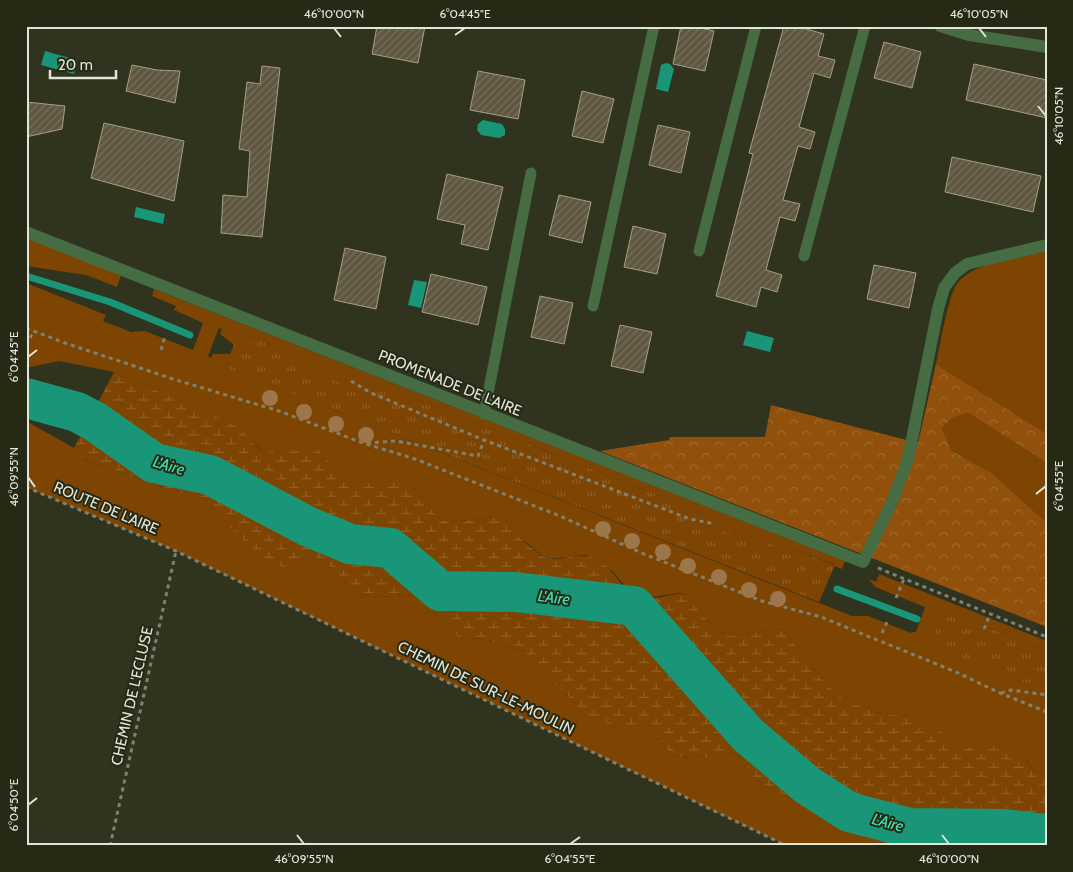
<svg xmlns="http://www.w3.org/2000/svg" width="1073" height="872" viewBox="0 0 1073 872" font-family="Cabin,sans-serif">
<defs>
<pattern id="forest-crowns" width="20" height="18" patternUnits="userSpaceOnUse" patternTransform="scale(1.25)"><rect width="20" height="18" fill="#91500b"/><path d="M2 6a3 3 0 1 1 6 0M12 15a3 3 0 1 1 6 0" fill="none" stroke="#a0692e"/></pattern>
<pattern id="wetland-marsh" width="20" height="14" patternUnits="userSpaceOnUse" patternTransform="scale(1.25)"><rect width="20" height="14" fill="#7e4402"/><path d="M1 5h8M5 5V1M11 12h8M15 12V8" fill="none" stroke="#905f26"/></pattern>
<pattern id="park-tufts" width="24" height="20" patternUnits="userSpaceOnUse" patternTransform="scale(1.25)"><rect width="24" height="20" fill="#7e4402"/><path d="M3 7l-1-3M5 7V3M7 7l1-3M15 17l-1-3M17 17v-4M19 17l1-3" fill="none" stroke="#905f26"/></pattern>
<pattern id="building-hatch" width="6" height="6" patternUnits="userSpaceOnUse" patternTransform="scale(1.25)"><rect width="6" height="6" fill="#605741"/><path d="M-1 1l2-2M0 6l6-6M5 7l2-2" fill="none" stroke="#766f5c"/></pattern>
</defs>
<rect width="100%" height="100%" fill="#30331e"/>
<!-- grass -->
<path fill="#7e4402" d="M26,237L121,275L117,287L86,275L26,266Z
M1047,251V434L936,364C940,346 948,291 960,280C980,261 1021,257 1047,251Z
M26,283L106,315L103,321L131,332L145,331L193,350L203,323L174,310L176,306L152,296L154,289L845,561L842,569L834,566V564L800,552L699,525L701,516L675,502L397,392L358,395L274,346L239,332L234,345L220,334L222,329L219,328L208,356L211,358L213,354H230L226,367L852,616H868L911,633L912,632H916L925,607L875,587L869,579L876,582L879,574L1047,641V651L962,617L948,652L1020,681L1047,687V782L1042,781L1027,761L962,749H955L941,731L904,715L882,714L854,704L838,695L822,679L787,634L781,629L729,636C713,632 698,607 687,594L679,593L645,598L633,595L612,571L585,555L550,559L540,554L496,517L450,522L440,519L408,481L351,486L316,448L264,453L254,442L148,387L114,372L59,361L26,368Z
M968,413L1047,463V523L992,473L952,451L942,428L952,418Z
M26,421L74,448L82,459L192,497L287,567L310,556L323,559L354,592L370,597L418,595L458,637L481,639L524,651L532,665L548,680L566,694L585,715H593L618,729H650L671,755L680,757L700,755L712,759L731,752L739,757L755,778L769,788L856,829L885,839L898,832L912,840L924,836L932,846H787L176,551L26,487Z"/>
<!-- forest -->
<path fill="url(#forest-crowns)" d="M936,364L1047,434V463L968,413L952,418L942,428L952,451L992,473L1047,523V627L600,451L669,440L670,437H765L771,405L918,443Z"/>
<!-- wetland -->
<path fill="url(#wetland-marsh)" d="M114,372L237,426L264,453L316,447L351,485L408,481L440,519L450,522L496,517L501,519C511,528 538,558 551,559C569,559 583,551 599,561C616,571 622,593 642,597C656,601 672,592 687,594C698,607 713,632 729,636L781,629L787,634L822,679L838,695L854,704L882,714L904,715L933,726L941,731L955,749C984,748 1006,738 1028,763C1034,769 1038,779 1047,782V846H932L924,836L912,840L898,832L885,839L856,829L769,788L755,778L739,757L731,752L712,759L700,755L681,757L671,755L650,729H618L593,716L585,715L566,694L548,680L532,665L524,651L481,639L458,637L418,595L370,597L354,592L323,559L310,556L287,567L271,565L224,522L192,497L82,459L74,448Z"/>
<!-- park -->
<path fill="url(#park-tufts)" d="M239,332L274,346L358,394L364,383L397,392L675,502L702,516L700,525L800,552L835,565L819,602L225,367Z
M942,613L960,620L962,617L1047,651V687L1020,681L947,653L949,649L930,642Z"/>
<!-- water -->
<path fill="#189677" d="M45,51L77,60L74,74L41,65Z
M666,63L670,64L674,69L668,92L656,89L661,65Z
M483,120L502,124L505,129V135L499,138L481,135L477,130L478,124Z
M136,207L165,214L163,224L134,217Z
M414,280L427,282L421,308L408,305Z
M747,331L774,338L770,352L743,345Z"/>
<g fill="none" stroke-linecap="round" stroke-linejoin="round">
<!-- stream -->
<path stroke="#189677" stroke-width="7" d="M26,276L110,302L190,335
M837,589L917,619"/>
<!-- river -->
<path stroke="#189677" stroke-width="40" d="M26,398L77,412L94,421L154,463L210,475L309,527L350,544L390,548L440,591L515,592L634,606L748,735L807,785L849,812L910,828L1003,829L1047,834"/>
</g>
<!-- building -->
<path fill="url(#building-hatch)" stroke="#a89e86" d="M377,26H425L418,63L372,54Z
M681,26H693L714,31L705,71L673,64Z
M784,26H796L824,34L818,56L835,60L830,78L814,73L799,127L815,132L810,149L798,146L783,200L800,204L795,221L780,217L766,270L782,275L777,292L761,287L756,307L716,296L753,154L749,153Z
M884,42L921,52L912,88L874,78Z
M974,64L1047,80V118L966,100Z
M132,65L157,70L180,71L175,103L126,91Z
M262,66L280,68L262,237L221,233L223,195L247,197L250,151L239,149L247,82L260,84Z
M478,71L525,80L518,119L470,110Z
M582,91L614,99L603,143L572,136Z
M26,102L65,106L62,129L26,137Z
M104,123L184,141L174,201L91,178Z
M658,125L690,132L681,173L649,165Z
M952,157L1041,176L1033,212L945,192Z
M447,174L503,187L488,250L461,244L465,225L437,219Z
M559,195L591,202L582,243L549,235Z
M633,226L666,234L657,274L624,267Z
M345,248L386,257L376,309L334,300Z
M874,265L916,273L909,308L867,299Z
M431,274L487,287L478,325L422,312Z
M540,296L573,303L564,344L531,337Z
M620,325L652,332L643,373L611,366Z"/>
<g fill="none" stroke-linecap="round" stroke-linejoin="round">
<!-- path -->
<path stroke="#7f8270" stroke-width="3" stroke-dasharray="4 4" stroke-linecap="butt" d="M26,328L65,343L173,379L279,411L363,443L415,459L560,516L644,554L762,601L821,617L956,672L1000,693L1047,712
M26,345L34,331
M161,350L165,336
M351,381L371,393L484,440L690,519L715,524
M367,443L396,441L478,456L484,440
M26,487L176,551L787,846
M878,568L1047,637
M896,598L904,579
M984,629L990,614
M882,633L887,622
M1001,693L1011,690L1047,695
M110,846L176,551"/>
<!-- service -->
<path stroke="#456c43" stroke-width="11" d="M699,251L756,26
M804,256L865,26
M593,306L654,26
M484,414L531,173"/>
<!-- minor -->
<path stroke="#456c43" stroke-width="12" d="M940,26L969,35L1047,47
M26,232L863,562L892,502L908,459L938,309L944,288L955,273L967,264L1047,245"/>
</g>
<!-- trees -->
<g fill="#9d764c">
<circle cx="270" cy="398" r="8"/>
<circle cx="304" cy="412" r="8"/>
<circle cx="336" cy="424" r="8"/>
<circle cx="366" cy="435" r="8"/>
<circle cx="603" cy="529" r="8"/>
<circle cx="632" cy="541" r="8"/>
<circle cx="663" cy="552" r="8"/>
<circle cx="688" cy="566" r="8"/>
<circle cx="719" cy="577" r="8"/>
<circle cx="749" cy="590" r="8"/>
<circle cx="778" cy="599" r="8"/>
</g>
<!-- ticks -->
<path fill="none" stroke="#e2e5d8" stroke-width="2" d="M334,28L341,37M979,28L986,37M455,35L465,28M1038,106L1046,116M28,357L37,350M28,477L35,487M1036,494L1046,486M28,805L37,798M297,835L304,844M942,835L949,844M570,844L580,837"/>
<g text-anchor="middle" stroke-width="4" stroke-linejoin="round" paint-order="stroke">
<!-- street labels -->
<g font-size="15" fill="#e2e5d8" stroke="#262914">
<text transform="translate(450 383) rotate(22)" y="5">PROMENADE DE L'AIRE</text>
<text transform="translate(106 508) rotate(23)" y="5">ROUTE DE L'AIRE</text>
<text transform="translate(486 688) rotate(26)" y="5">CHEMIN DE SUR-LE-MOULIN</text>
<text transform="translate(132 696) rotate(-77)" y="5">CHEMIN DE L'ECLUSE</text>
</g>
<!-- water labels -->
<g font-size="16" font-style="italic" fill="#42e0b5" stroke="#262914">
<text transform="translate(169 465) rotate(16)" y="6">L'Aire</text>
<text transform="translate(554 597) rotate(7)" y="6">L'Aire</text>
<text transform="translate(888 822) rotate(15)" y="6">L'Aire</text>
</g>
</g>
<!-- border -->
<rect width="1073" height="872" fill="none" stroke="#262914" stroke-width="55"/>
<!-- scale -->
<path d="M50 70v8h66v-8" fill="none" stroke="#e2e5d8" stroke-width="2.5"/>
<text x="58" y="70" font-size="15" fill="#e2e5d8" stroke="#262914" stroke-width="4" paint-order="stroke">20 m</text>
<rect x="28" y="28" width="1018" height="816" fill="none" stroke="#e2e5d8" stroke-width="2"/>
<g font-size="12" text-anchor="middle" fill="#e2e5d8">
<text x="334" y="18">46°10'00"N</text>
<text x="465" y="18">6°04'45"E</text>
<text x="979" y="18">46°10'05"N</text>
<text transform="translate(1059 116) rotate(-90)" y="4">46°10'05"N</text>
<text transform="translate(14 357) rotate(-90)" y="4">6°04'45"E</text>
<text transform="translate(14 477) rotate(-90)" y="4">46°09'55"N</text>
<text transform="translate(1059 486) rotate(-90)" y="4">6°04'55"E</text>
<text transform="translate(14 805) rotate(-90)" y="4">6°04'50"E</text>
<text x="304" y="863">46°09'55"N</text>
<text x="570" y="863">6°04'55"E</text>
<text x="949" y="863">46°10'00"N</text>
</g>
</svg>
